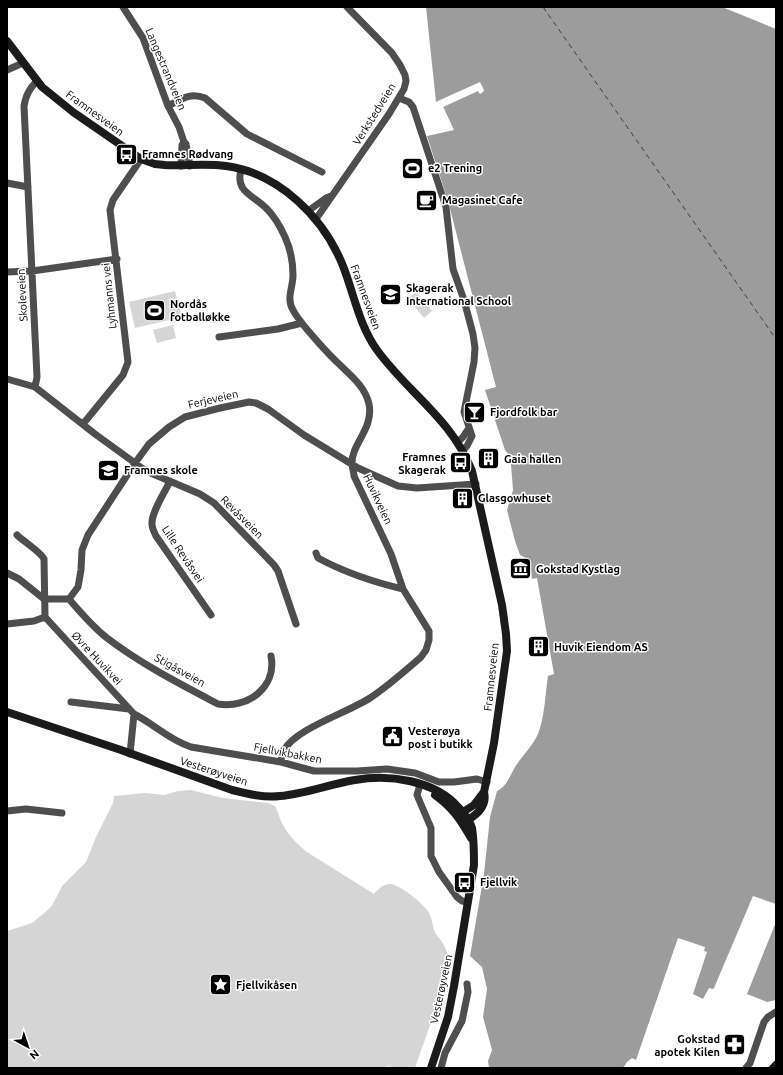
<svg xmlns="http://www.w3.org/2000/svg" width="783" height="1075" viewBox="0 0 783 1075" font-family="Ubuntu,sans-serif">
<rect width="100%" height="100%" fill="#fff"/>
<!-- green -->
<path fill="#d5d5d5" d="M175,291L182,317L135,328L129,302Z
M416,292L432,311L424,318L408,299Z
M173,325L176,338L157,343L153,330Z
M191,790L223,798L268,803L275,806C278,811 279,818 282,823C288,835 297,844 307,852L374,894C378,889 384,883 391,884C402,886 422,903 428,911C433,919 432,927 436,934C438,937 440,939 442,942C448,950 449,961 449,971L415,1068H397L388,1066L386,1068H7V931L32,923L49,909L53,904L62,886L86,862L96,837L113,803L114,796L145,793L164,795L178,791Z"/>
<!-- water -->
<path fill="#9c9c9c" d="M426,7H722L776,29V904L753,896L714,988L713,989L709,988L703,999L693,994L707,952L704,951L705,947L678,938L636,1060L632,1058L627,1062L623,1068H489L488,1061L492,1050L483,1017L487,989L482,967L470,956L484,874L490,817L497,791C508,786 510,774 517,764C524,754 533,745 538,734C545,716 545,695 548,676L554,674L537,578L532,579L530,560L520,555L515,541L507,510L513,490L511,464L509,455L505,450L485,390L496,387L448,201L427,136L454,130L440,100L436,102Z
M776,922V1000L767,1002L747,994Z"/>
<!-- pier -->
<path fill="#fff" d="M480,82L484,90L483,92L480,94L478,91L443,107L440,100Z"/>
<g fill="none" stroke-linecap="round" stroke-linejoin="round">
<!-- ferry -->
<path stroke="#3d3d3d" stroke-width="1" stroke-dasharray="5 4" stroke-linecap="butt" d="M543,7L776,339"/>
<!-- street -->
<path stroke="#4e4e4e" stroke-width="7" d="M123,7L143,38L168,106L179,127L184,142L186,144L190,166
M7,70L23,63
M399,98L409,102L413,107L446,207L453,269L464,300L473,334L475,348L474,362L464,412L472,436L467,446L463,450
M168,106C182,99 190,92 205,98L247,134L322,172
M181,166L182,145L184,142
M241,170C235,193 254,195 267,209C275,217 280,226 285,237C290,248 293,263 293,275C293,288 286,298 293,310C296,316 301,322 305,327C316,340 326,352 338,363C350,375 365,386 369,404C374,429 351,444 352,464C352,468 354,472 354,476L391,554L403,589L429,631V640L426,650L421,657C405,671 388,686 370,698C347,713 297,728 284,750C282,754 281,758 281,762
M7,183L28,187
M308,211L326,198L331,196
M316,219L389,114L404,89L406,81L405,75L400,65L392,53L347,7
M7,272L32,271L117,259
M219,337L278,329L302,323
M7,379L35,387L95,434L146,471L200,494L214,503L274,565L278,571L296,624
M35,387L37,377L24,106C26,95 29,89 37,81
M83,424L123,375L128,362L110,210L113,200L141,159
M458,442L463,437L469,428
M170,481C165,492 151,513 152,524C152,528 154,532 156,536L211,615
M17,535C23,541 41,552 44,559L45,617L134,714C154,724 169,740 191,747L281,762L314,771H357L387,769L415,773L439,782H454L477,779L487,782
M316,553L318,558C344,572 373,582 403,589
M7,573L19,579L44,599
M44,599H69L78,587L81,570L82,550L88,535L135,463L149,444L169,427L185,417L220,408L249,402L256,403L268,409L304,435L358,468L398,486L417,488L476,484
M69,599C80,612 93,627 107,638C141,664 180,684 218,704C248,709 277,687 271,656
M7,624L34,621L45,617
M71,702L129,709
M130,754L134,714
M420,785L417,795L431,828V856L439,872L457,897L462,901L468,902
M7,811L26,809L62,813
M441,1068L445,1053L462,1021L468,992L467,984
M746,1068L750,1063L764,1022L768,1017L776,1012"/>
<!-- secondary -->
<path stroke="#1b1b1b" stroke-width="8" d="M7,41L42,87L73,112L141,159L155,164L165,165C185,166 206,163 226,166C279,173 324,218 343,266C354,294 359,325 377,350C409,394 451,418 472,471L502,605L506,634L507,651L494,743L484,792L474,805L463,812L461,819L468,820C479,813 487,805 484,792
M7,712L121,750L232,790C248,794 264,798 280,796C305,794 330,784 355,780C389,774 435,780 459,808C464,813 470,821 472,828C474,840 474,853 474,865L454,986L448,1017L431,1068
M435,795C453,808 460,819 471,838
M773,1068L776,1065"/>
</g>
<!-- icons -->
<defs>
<symbol id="bus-square" viewBox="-11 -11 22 22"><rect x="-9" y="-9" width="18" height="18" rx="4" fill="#000" stroke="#fff"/><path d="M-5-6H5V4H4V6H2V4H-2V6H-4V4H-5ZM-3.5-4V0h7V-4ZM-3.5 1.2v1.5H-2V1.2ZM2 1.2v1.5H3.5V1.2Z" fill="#fff"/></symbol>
<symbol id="stadium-square" viewBox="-11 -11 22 22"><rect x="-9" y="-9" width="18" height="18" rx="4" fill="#000" stroke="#fff"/><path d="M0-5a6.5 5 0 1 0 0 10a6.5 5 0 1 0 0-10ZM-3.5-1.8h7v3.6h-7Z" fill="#fff"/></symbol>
<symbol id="cafe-square" viewBox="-11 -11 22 22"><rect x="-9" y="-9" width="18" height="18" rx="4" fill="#000" stroke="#fff"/><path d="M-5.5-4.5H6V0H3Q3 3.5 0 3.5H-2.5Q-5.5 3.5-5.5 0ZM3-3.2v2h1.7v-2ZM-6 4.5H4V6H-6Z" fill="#fff"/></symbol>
<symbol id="school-square" viewBox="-11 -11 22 22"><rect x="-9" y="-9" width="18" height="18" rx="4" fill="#000" stroke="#fff"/><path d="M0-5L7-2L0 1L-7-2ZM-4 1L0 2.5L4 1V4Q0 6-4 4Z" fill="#fff"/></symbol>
<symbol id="bar-square" viewBox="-11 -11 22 22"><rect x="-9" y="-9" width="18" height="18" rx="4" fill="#000" stroke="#fff"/><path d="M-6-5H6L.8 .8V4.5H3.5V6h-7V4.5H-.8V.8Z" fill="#fff"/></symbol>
<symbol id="building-square" viewBox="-11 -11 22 22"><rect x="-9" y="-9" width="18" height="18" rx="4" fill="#000" stroke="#fff"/><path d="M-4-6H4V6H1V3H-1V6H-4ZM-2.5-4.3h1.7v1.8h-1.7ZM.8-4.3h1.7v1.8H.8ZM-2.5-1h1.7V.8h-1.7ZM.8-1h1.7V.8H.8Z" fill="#fff"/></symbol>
<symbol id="museum-square" viewBox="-11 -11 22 22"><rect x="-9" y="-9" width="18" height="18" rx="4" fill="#000" stroke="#fff"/><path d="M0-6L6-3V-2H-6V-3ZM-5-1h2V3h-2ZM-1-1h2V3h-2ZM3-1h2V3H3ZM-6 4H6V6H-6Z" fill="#fff"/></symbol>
<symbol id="civic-square" viewBox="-11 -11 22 22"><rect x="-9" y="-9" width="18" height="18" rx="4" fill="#000" stroke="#fff"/><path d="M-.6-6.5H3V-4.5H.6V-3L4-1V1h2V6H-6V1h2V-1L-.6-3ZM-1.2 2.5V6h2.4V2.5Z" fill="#fff"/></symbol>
<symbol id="sight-square" viewBox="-11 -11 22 22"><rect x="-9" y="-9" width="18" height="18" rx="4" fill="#000" stroke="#fff"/><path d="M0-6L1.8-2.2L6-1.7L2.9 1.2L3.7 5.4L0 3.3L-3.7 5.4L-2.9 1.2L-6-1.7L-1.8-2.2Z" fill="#fff"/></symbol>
<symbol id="pharmacy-square" viewBox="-11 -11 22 22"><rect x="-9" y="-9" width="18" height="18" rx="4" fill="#000" stroke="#fff"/><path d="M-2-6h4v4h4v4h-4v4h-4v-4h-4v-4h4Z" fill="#fff"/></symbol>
</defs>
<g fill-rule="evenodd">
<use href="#bus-square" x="114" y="142" width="25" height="25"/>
<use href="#stadium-square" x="400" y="156" width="25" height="25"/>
<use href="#cafe-square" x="414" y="188" width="25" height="25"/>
<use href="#school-square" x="378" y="282" width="25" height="25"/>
<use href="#stadium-square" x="142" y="298" width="25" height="25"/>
<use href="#bar-square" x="462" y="400" width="25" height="25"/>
<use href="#building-square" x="476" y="446" width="25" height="25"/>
<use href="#bus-square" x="448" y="450" width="25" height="25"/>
<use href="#school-square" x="96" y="458" width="25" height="25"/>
<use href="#building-square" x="450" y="486" width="25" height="25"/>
<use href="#museum-square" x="508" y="556" width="25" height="25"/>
<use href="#building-square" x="526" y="634" width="25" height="25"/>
<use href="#civic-square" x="380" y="724" width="25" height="25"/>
<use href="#bus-square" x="452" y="870" width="25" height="25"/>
<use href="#sight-square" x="208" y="972" width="25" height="25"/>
<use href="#pharmacy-square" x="722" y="1032" width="25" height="25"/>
</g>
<g text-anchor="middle" stroke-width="3" stroke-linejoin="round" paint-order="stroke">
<!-- street labels -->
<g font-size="11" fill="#000" stroke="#fff">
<text transform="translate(166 69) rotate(67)" y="4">Langestrandveien</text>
<text transform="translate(95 113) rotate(36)" y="4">Framnesveien</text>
<text transform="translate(374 114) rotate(-58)" y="4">Verkstedveien</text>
<text transform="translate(22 295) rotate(-93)" y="4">Skoleveien</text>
<text transform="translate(109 296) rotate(-96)" y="4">Lyhmanns vei</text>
<text transform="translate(366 297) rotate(70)" y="4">Framnesveien</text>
<text transform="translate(213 399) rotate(-13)" y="4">Ferjeveien</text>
<text transform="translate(378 499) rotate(65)" y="4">Huvikveien</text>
<text transform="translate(242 517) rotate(45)" y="4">Revåsveien</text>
<text transform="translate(183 554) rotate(56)" y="4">Lille Revåsvei</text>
<text transform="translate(97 658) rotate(47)" y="4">Øvre Huvikvei</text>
<text transform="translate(180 670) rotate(29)" y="4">Stigåsveien</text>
<text transform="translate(491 677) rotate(-84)" y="4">Framnesveien</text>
<text transform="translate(288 753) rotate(11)" y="4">Fjellvikbakken</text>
<text transform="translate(214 771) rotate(18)" y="4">Vesterøyveien</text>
<text transform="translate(441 989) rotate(-78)" y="4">Vesterøyveien</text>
</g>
<!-- poi labels -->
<g font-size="11" font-weight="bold" fill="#000" stroke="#fff" text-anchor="start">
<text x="142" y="158">Framnes Rødvang</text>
<text x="428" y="172">e2 Trening</text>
<text x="442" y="204">Magasinet Cafe</text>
<text x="406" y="292">Skagerak<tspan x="406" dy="13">International School</tspan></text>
<text x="170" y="308">Nordås<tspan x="170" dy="13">fotballøkke</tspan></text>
<text x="490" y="416">Fjordfolk bar</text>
<text x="446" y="461" text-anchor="end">Framnes<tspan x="446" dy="13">Skagerak</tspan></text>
<text x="504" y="463">Gaia hallen</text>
<text x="124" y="474">Framnes skole</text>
<text x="478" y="502">Glasgowhuset</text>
<text x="536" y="573">Gokstad Kystlag</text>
<text x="554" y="651">Huvik Eiendom AS</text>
<text x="408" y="735">Vesterøya<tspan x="408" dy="13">post i butikk</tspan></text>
<text x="480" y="886">Fjellvik</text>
<text x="236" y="989">Fjellvikåsen</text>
<text x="720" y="1043" text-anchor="end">Gokstad<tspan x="720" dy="13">apotek Kilen</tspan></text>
</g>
</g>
<!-- border -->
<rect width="783" height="1075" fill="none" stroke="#000000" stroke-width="16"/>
<!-- north arrow -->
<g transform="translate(28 1047) rotate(140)" stroke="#ffffff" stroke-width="3" paint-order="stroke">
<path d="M0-3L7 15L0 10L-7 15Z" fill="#000000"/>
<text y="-6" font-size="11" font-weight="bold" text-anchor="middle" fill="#000000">N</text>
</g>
</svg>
